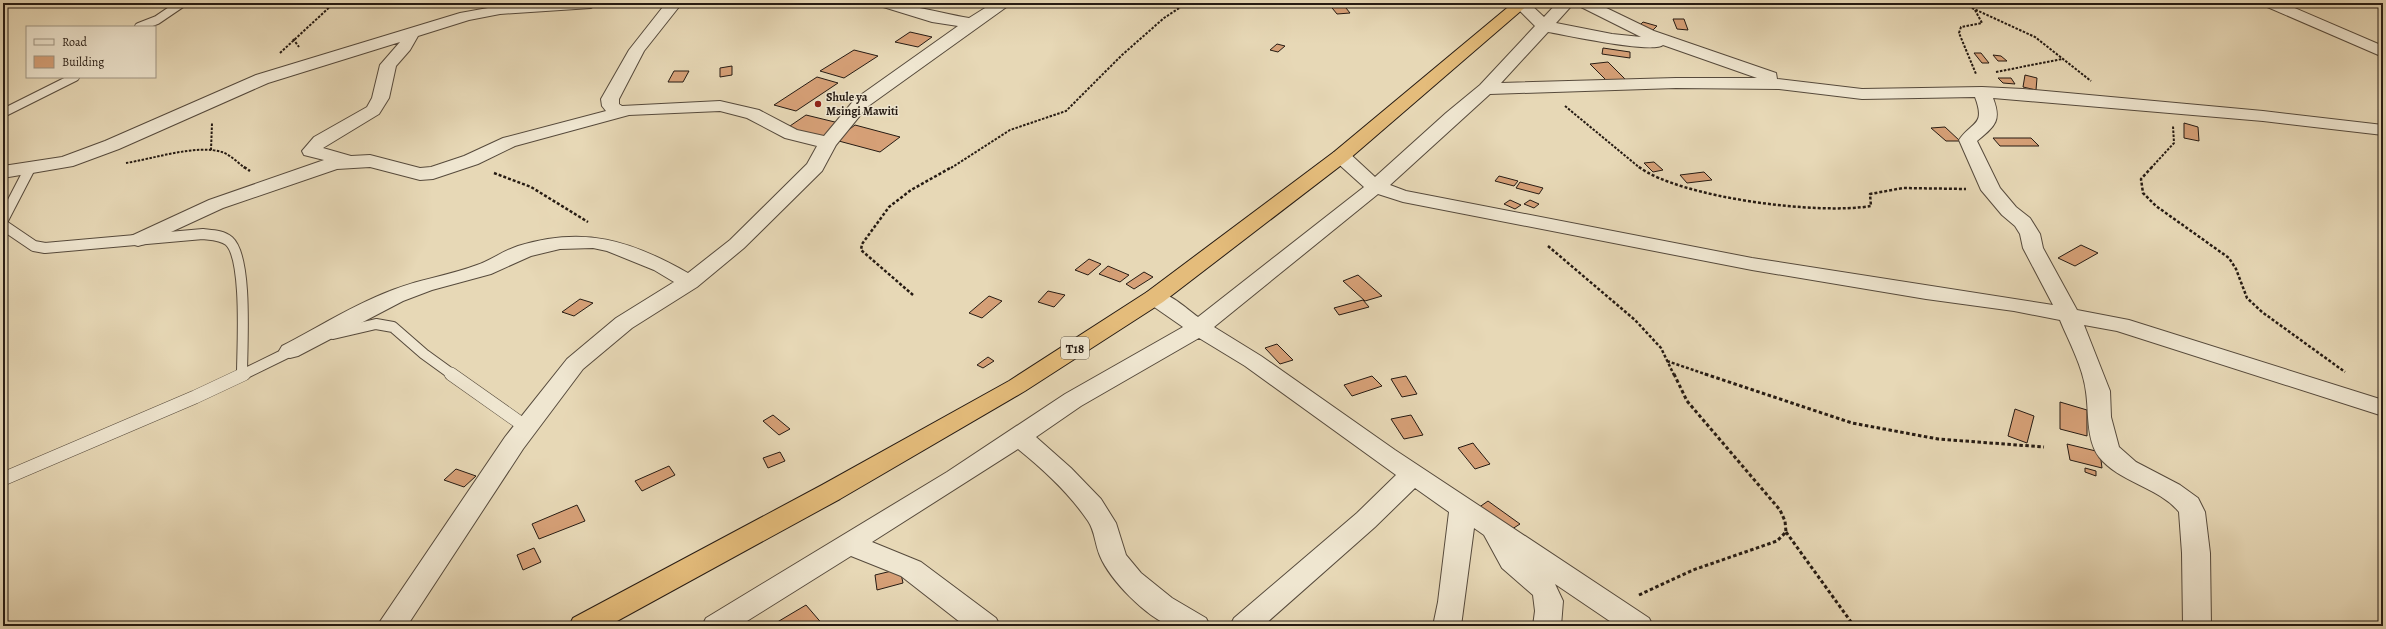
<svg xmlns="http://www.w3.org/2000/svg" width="2386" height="629" viewBox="0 0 2386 629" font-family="Alegreya,serif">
<rect width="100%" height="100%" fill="#e7d8b6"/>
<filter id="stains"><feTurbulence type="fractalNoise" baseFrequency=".005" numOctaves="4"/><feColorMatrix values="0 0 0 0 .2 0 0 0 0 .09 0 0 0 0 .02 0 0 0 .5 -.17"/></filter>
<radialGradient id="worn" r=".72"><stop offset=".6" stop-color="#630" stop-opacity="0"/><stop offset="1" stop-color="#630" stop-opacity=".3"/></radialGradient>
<!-- building -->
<path fill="#d6a077" stroke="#261b13" d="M1328,3H1342L1350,13L1337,14Z
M1673,19H1684L1688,30L1677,29Z
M1643,22L1657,26L1653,30L1639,26Z
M910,32L932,37L918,47L895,42Z
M1277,44L1285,46L1278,52L1270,50Z
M1603,48L1630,52V58L1602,54Z
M854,50L878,56L844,78L820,71Z
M1974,53H1981L1989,63H1982Z
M1993,55L2001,56L2007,61H1998Z
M1608,62L1628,82L1610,84L1590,64Z
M732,66V75L720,77V68Z
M674,71H689L683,82H668Z
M2025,75L2037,78L2036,90L2023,87Z
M817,77L838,83L796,111L774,105Z
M1998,78H2011L2015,84L2003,83Z
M806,115L843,124L824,138L787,128Z
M2184,123L2198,127L2199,141L2184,138Z
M855,125L900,137L880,152L835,140Z
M1945,127L1960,141H1946L1931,128Z
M1993,138H2031L2039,146H2000Z
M1654,162L1663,170L1653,172L1644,163Z
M1704,172L1712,180L1687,183L1680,175Z
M1499,176L1518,181L1514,186L1495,181Z
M1520,182L1543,188L1539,194L1516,188Z
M1510,200L1521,205L1515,209L1504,204Z
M1530,200L1539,204L1534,208L1524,204Z
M2081,245L2098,253L2075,266L2058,258Z
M1089,259L1101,264L1088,275L1075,270Z
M1108,266L1129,275L1120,282L1099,274Z
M1144,272L1153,277L1134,289L1126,284Z
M1358,275L1382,296L1365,301L1343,281Z
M1048,291L1065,295L1054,307L1038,302Z
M989,296L1002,301L982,318L969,313Z
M580,299L593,303L574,316L562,312Z
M1363,300L1369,307L1339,315L1334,308Z
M1277,344L1293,360L1280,364L1265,348Z
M988,357L994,361L983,368L977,365Z
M1372,376L1382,386L1352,396L1344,385Z
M1406,376L1417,394L1402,397L1391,379Z
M2060,402L2087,410V436L2060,429Z
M2015,409L2034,416L2027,443L2008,436Z
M773,415L790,429L779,435L763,421Z
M1411,415L1423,435L1404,439L1391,419Z
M1473,443L1476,447L1490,464L1475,469L1458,448Z
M2067,444L2100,452L2102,468L2070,460Z
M780,452L785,461L768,468L763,458Z
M669,466L675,475L642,491L635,481Z
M2085,468L2096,471V476L2085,472Z
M456,469L476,476L464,487L444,480Z
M1488,501L1520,524L1509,531L1478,508Z
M577,505L585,521L539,539L532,524Z
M534,548L541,562L523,570L517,555Z
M900,569L903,583L877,590L875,575Z
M806,605L824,626H776L774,624Z"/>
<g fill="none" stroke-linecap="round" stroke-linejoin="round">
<defs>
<path id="service-far2" d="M139,27L157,20L182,3
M3,113L75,77"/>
<path id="service-far1" d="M3,220L30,168
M3,225L34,246L45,248L203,234C212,235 222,235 229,241C248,258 242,348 242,374
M333,334L376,324L393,327L424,354L453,375
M242,375L295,349"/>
<path id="service" d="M451,374L526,427
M3,479L195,397L244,374"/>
<path id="minor" d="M515,3H599L591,8L500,14L469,20L418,36L410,50L396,66L389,98L379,114L323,148L351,156L370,155L420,168L431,167L464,156L503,138L606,111L602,106L601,99L629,50L666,3H682L644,51L619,99V104L622,106L720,101L759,110L797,130L824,136L855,99L958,26L932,22L880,6L877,3C909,3 938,13 969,18L993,3H1012L867,107L836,145L822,171L744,248L697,287L632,328L583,369L523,449L407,626H377L505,437L567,359L616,318L674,282L654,270L607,251L593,248L560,249L531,256L491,274L432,290L403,301L298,356L290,358L282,356L279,351L282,346C317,328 353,305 390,291C418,279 448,276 477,265C491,260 503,251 518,246C584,226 630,240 688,273L730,240L807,164L817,146L785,138L747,118L720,111L629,115L515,146L478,164L433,179L420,180L370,167L337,169L223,208L145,244L138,246L131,244L128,240L131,236L209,200L324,160L304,155L302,151L314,137L367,107L372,98L380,65L400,42L268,83L119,149L73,166L3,178V166L62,157L105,141L256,75L460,13Z
M1514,3H1529L1544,17L1557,3H1574L1556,23L1612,34L1641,37L1579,6L1576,3H1596L1654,31L1776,73L1777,79L1862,89L1982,87L2023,89L2263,111L2383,125V135L2263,121L1993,98C2002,121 1995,126 1977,141L2000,188L2016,207L2030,218L2040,234L2043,248L2077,310L2129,320L2383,400V416L2117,331L2084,325L2110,391L2111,417L2119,447L2136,462L2180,485L2198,498L2205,512L2210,553L2211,626H2183L2182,553L2179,512C2159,487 2120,483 2099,457C2086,440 2089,411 2086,392C2083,367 2069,342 2060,320L2014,311L1926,299L1752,270L1403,202L1378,194L1214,327L1261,356L1395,450L1649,618L1653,626H1617L1555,584L1563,601L1561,626H1533L1535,611L1533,595L1502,568L1484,535L1474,528L1461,626H1433L1438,602L1449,512L1415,488L1375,527L1263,626H1230L1234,618L1357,513L1396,475L1245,366L1199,338L1081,406L1036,437L1071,468L1101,499L1116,523L1126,555L1141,573L1172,598L1206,618L1210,626C1199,626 1181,629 1171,626C1146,617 1110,580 1100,556C1095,545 1095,531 1088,521C1069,493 1044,470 1018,449L872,542L921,562L996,618L1000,626H965L901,576L851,556L739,626H702L706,618L947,472L1065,394L1183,327L1147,302L1144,297L1147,292C1166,288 1184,307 1198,317L1364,187L1334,160L1332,156L1334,152H1348L1375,177L1446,113L1480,85L1535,26L1516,7ZM1548,32C1566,35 1653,54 1663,45L1757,78H1676L1501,83ZM1676,88L1779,89L1862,99L1975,97C1986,126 1972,121 1959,140L1981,190L2002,215L2015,226L2020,234L2023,248L2053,305L1752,258L1406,191L1390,185L1490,94Z
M2262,3H2283L2383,46V57L2265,6Z"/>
<path id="trunk" d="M1513,3H1530L1348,160L1163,302L1025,391L840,499L608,626H569L573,618L822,485L1009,381L1147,292L1334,152Z"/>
</defs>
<!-- service-far2 casing -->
<use href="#service-far2" stroke="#564a3c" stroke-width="10"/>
<!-- service-far1 casing -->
<use href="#service-far1" stroke="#564a3c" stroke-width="12"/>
<!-- service casing -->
<use href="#service" stroke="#564a3c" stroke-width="14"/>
<!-- minor casing -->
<use href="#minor" stroke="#564a3c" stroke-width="2"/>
<!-- trunk casing -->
<use href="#trunk" stroke="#261b13" stroke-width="2"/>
<!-- path-far2 -->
<path stroke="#261b13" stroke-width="2" stroke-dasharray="2.5 1.5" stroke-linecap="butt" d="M1961,3L2035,37L2091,81
M1970,7L1974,3
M1975,10L1982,23L1961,27L1959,33L1976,74
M293,39L299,47
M280,53L334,3
M1996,72L2062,59
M1565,106L1640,168
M211,150L212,123
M126,163C152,159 197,144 222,152C231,155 238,163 245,168
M951,168L1010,130L1066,111L1122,55L1164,18L1187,3
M2151,168L2174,143L2173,126"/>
<!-- path-far1 -->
<path stroke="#261b13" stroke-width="2.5" stroke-dasharray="3 2" stroke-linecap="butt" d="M244,167L250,171
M1639,167C1681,198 1819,215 1871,206L1870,194L1903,188L1966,189
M2152,167L2141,179L2143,193L2156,206L2229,258L2236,269L2247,298L2262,312L2345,372
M494,173L531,187L588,222
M1548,246L1635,320L1661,348L1674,375
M913,295L861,250L862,244L889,207L911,190L952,167
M1667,361L1708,375"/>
<!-- path -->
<path stroke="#261b13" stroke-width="3" stroke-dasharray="3.5 2.5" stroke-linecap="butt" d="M1705,374L1852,423L1938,439L2044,447
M1786,532L1854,626
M1639,595L1693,570L1777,541L1786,532L1785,521L1780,510L1687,401L1674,374"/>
<!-- service-far2 -->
<use href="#service-far2" stroke="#efe6d0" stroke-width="8"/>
<!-- service-far1 -->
<use href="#service-far1" stroke="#efe6d0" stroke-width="10"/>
<!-- service -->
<use href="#service" stroke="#efe6d0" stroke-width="13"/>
<!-- minor -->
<use href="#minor" fill="#efe6d0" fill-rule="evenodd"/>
<!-- trunk -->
<use href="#trunk" fill="#e4bc7b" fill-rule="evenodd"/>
</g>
<!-- markers -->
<circle fill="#8f2418" stroke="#efe6d0" stroke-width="1.5" cx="818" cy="104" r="4"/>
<g text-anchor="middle" stroke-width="3" stroke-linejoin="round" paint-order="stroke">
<!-- far-poi labels -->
<g font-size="12" font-weight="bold" fill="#261b13" stroke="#efe6d0" text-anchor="start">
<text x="826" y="101">Shule ya<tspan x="826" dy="14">Msingi Mawiti</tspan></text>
</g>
<!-- shield labels -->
<rect fill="#efe6d0" stroke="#62584c" stroke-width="1" x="1061" y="337" width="28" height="22" rx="3"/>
<g font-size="13" font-weight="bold" fill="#261b13">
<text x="1075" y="353">T18</text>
</g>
</g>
<!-- margin -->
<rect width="2386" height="629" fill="none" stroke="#e7d8b6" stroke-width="16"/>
<rect x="4" y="4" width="2378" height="621" fill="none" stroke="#261b13" stroke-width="2"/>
<rect x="8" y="8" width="2370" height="613" fill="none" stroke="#261b13"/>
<!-- legend -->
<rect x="26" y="26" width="130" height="52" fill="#efe6d0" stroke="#9f9584"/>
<rect x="34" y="39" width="20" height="6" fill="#efe6d0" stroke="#9f9584"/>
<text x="62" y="46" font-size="12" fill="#261b13">Road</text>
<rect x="34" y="56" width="20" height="12" fill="#d6a077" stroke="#9f9584"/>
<text x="62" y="66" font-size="12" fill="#261b13">Building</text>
<rect width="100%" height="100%" filter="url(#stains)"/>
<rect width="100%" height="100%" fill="url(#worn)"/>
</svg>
